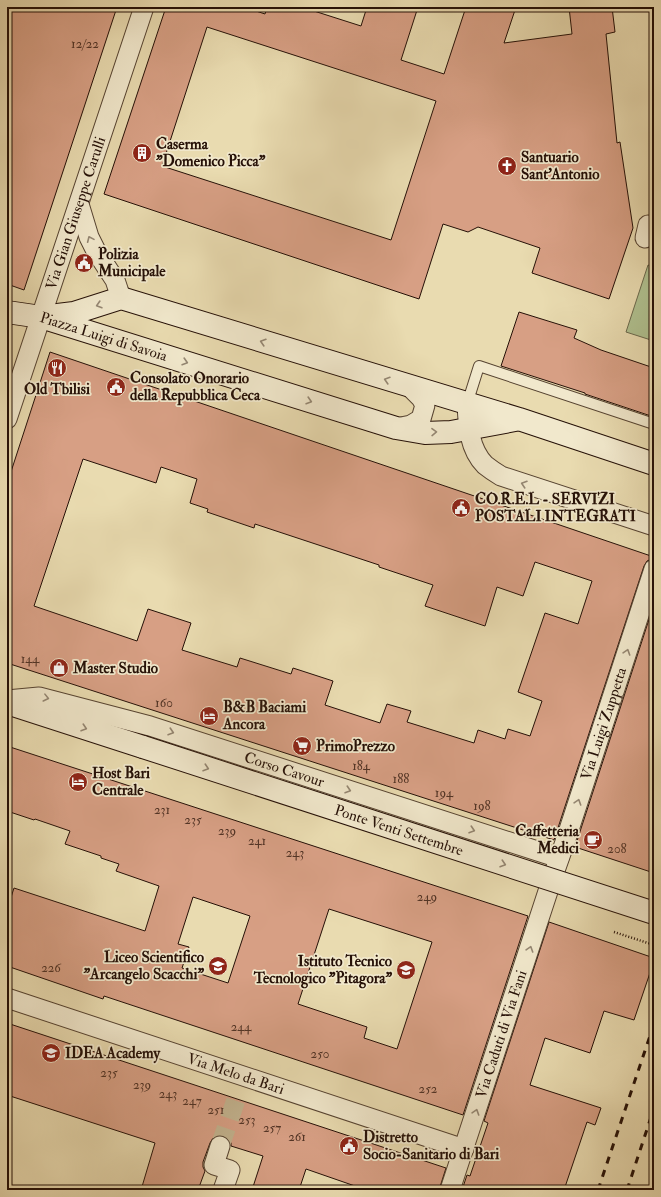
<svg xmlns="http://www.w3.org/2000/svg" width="661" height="1197" viewBox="0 0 661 1197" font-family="'IM FELL Double Pica',serif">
<rect width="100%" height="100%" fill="#e9dbb0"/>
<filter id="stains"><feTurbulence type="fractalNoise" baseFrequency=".005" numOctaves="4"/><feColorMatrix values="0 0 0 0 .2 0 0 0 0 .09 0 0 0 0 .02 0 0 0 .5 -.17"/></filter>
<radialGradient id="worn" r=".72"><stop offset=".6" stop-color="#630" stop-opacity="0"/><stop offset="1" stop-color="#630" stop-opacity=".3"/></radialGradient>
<!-- green -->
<path fill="#b0c190" stroke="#6a684c" d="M648,265L654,267V341L626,332Z"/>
<!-- building -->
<path fill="#d79f84" stroke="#251007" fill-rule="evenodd" d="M7,7H117L24,290L7,284Z
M166,7H244L265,14L267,7H315L314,11L361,26L367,7H418L401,60L444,74L466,7H516L504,43L572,34L569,7H612L615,32L606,34L617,143L620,142L633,228L609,299L532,273L540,248L478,227L468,232L443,224L419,299L104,194ZM207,27L436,101L391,240L162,166Z
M519,312L577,330L574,338L601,350L654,368V417L585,394V393L501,366Z
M50,352L654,557V558L647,561L644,566L554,840L7,663V484ZM83,459L156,483L161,467L197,479L190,503L208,509L207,512L254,528L255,524L379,565V567L433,585L425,606L485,626L497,587L523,596L535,562L592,581L578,624L545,613L518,692L542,701L530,736L508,729L505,739L478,730L474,743L407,722L411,711L387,704L380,723L325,705L333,681L293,668L291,674L240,658L237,667L182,650L191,623L148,609L137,641L34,606Z
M654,604V873L575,847Z
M7,746L528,916L463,1115L104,996L103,999L7,966V910L14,888L145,931L159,886L116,871L119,864L101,858V856L65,844L70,831L35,819L34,820L7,811ZM193,897L250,916L228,983L182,968L189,947L178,944ZM329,909L432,942L397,1049L364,1038L367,1027L298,1004Z
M549,922L654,958V961L634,1020L604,1011L590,1053L545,1038L530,1085L601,1108L595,1125L587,1122L564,1190H462L467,1175L470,1176L488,1123L484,1121Z
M7,1023L446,1168L439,1190H353L355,1186L306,1169L299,1190H252L263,1156L231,1146V1143L228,1138L223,1135H218L213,1138L210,1143L203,1162V1167L205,1171L198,1190H141L155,1143L7,1095Z"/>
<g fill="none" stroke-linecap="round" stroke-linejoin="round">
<!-- street-tunnel -->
<path stroke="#c2b28e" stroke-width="19" stroke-dasharray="19 10" stroke-linecap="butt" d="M220,1146L238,1094"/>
<defs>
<path id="lane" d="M467,404L479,366L654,424"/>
<g id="street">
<path d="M79,204L89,237L96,251L115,280L121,298"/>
<path d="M645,238L648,225"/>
<path d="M467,404C468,425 469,449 485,465C490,469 496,473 501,476L654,526"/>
<path id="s1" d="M7,419L144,7"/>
<path d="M396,428L411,425L421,419L425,405L421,398L410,387"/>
<path id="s2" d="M7,700L39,697L150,726L559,858"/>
<path id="s3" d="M7,998L464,1149"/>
<path d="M220,1146L214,1165L230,1170L223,1190"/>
<path id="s4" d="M450,1190L552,879L565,842L654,569"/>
</g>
<g id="secondary">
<path id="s5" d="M7,312L41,317L396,428L425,433L451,432L515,420"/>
<path d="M41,317L74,313L121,298L519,419L654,464"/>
<path d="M7,703L143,747"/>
</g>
</defs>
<!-- lane casing -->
<use href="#lane" stroke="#564331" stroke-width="12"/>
<!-- street casing -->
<use href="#street" stroke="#564331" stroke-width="21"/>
<!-- secondary casing -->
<use href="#secondary" stroke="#251007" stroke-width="24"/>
<!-- path -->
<path stroke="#251007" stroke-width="2.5" stroke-dasharray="1 2" stroke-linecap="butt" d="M614,932L654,945"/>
<!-- lane -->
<use href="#lane" stroke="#f1e8cc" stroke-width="10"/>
<!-- street -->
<use href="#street" stroke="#f1e8cc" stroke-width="19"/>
<!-- secondary -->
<use href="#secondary" stroke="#f1e8cc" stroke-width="22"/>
<!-- rail -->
<path stroke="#251007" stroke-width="3" stroke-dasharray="7 7" stroke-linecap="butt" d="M598,1190L654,1024
M627,1190L654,1108"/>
<defs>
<g id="secondary-bridge">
<path id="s6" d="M143,747L654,913"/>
</g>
</defs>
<!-- secondary-bridge casing -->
<use href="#secondary-bridge" stroke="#251007" stroke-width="24" stroke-linecap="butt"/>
<!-- secondary-bridge -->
<use href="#secondary-bridge" stroke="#f1e8cc" stroke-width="22"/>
</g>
<!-- one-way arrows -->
<defs><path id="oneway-chevron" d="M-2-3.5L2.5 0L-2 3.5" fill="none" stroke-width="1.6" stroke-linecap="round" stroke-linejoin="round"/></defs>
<g stroke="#958773">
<use href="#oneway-chevron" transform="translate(90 239) rotate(-114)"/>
<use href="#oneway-chevron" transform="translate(99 305) rotate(163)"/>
<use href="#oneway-chevron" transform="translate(263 342) rotate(-163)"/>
<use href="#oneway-chevron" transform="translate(185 362) rotate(17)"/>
<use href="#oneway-chevron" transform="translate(387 380) rotate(-163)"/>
<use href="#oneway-chevron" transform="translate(309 401) rotate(17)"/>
<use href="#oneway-chevron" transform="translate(434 432) rotate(-1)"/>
<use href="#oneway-chevron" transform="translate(524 484) rotate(-162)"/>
<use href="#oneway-chevron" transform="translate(627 652) rotate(-72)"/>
<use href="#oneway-chevron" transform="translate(46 698) rotate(14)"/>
<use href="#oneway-chevron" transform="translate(84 728) rotate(18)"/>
<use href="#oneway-chevron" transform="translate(171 732) rotate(18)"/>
<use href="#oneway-chevron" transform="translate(206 768) rotate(18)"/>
<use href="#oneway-chevron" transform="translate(348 790) rotate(18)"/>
<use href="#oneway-chevron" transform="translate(578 802) rotate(-72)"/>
<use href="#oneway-chevron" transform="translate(472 830) rotate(18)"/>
<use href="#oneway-chevron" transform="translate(503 864) rotate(18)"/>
<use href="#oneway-chevron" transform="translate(530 949) rotate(-72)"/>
<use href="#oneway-chevron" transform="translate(476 1112) rotate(-72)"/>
</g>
<!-- icons -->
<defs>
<symbol id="building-disc" viewBox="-11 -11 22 22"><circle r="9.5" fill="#8f2418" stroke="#f1e8cc"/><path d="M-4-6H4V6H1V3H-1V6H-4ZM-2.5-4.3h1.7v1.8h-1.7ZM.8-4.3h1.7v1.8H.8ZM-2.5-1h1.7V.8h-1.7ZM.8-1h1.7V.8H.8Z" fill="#fff"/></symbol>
<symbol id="church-disc" viewBox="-11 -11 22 22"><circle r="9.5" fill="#8f2418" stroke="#f1e8cc"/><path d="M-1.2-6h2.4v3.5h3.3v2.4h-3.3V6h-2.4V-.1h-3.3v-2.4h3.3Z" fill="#fff"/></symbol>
<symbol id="civic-disc" viewBox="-11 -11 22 22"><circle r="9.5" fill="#8f2418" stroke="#f1e8cc"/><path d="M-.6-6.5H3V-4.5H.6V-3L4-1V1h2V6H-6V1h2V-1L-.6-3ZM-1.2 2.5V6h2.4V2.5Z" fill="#fff"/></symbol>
<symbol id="restaurant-disc" viewBox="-11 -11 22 22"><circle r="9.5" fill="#8f2418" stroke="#f1e8cc"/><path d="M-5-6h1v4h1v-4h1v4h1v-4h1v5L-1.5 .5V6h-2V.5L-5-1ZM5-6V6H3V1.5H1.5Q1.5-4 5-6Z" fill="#fff"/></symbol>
<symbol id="shop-disc" viewBox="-11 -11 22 22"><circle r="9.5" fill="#8f2418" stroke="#f1e8cc"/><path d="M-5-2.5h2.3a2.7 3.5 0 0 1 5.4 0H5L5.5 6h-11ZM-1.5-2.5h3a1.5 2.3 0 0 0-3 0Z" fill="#fff"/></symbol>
<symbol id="hotel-disc" viewBox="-11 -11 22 22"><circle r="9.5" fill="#8f2418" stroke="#f1e8cc"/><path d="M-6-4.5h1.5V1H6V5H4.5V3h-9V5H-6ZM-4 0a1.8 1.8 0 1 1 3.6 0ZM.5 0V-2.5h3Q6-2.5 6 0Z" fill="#fff"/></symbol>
<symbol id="supermarket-disc" viewBox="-11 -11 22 22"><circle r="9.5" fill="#8f2418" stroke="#f1e8cc"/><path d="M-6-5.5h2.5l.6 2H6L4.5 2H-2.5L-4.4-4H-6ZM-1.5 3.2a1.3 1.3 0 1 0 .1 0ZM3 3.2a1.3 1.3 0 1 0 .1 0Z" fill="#fff"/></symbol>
<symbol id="cafe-disc" viewBox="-11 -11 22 22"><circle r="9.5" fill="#8f2418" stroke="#f1e8cc"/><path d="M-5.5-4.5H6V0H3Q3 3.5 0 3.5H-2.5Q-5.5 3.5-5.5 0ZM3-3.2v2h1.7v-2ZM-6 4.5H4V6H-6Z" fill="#fff"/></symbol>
<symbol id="school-disc" viewBox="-11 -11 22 22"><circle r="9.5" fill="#8f2418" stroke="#f1e8cc"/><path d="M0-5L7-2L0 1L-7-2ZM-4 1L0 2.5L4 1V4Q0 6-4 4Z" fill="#fff"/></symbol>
<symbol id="university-disc" viewBox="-11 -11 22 22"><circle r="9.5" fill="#8f2418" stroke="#f1e8cc"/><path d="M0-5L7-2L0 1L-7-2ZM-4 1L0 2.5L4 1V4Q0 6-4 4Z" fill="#fff"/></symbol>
</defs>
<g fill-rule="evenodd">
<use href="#building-disc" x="131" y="142" width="22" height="22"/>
<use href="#church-disc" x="496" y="155" width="22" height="22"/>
<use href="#civic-disc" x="73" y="252" width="22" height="22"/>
<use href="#restaurant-disc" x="46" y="357" width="22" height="22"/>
<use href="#civic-disc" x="105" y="376" width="22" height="22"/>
<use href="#civic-disc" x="450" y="497" width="22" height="22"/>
<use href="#shop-disc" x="48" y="657" width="22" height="22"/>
<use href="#hotel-disc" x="198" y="705" width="22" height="22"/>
<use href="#supermarket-disc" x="291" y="735" width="22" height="22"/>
<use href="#hotel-disc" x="67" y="771" width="22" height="22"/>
<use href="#cafe-disc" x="582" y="829" width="22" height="22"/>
<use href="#school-disc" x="207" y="955" width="22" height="22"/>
<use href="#school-disc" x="395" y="959" width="22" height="22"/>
<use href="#university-disc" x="40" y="1042" width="22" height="22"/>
<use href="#civic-disc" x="338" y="1135" width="22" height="22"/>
</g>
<g text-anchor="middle" stroke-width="3.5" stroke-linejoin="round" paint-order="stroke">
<!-- number labels -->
<g font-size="13" fill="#523426">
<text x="85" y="48">12/22</text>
<text x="30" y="663">144</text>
<text x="164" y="707">160</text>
<text x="361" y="770">184</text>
<text x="401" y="783">188</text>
<text x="444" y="797">194</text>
<text x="482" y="810">198</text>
<text x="162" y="814">231</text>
<text x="193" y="824">235</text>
<text x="227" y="835">239</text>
<text x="257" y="845">241</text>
<text x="617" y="853">208</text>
<text x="295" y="857">243</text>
<text x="427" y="901">249</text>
<text x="51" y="972">226</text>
<text x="241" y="1031">244</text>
<text x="320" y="1058">250</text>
<text x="109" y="1077">235</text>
<text x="142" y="1089">239</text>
<text x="428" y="1093">252</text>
<text x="168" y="1098">243</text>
<text x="192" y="1105">247</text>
<text x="216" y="1114">251</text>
<text x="247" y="1124">253</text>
<text x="272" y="1132">257</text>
<text x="297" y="1141">261</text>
</g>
<!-- poi labels -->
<g font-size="15" font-weight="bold" fill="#251007" stroke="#f1e8cc" text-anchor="start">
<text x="156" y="149">Caserma<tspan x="156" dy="17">"Domenico Picca"</tspan></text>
<text x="521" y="162">Santuario<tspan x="521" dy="17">Sant'Antonio</tspan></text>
<text x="98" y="259">Polizia<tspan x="98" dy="17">Municipale</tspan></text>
<text x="130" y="383">Consolato Onorario<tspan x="130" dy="17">della Repubblica Ceca</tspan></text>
<text x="57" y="394" text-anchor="middle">Old Tbilisi</text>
<text x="475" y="504">CO.R.E.L - SERVIZI<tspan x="475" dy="17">POSTALI INTEGRATI</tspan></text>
<text x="73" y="673">Master Studio</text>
<text x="223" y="712">B&amp;B Baciami<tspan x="223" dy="17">Ancora</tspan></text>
<text x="316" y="751">PrimoPrezzo</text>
<text x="92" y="778">Host Bari<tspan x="92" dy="17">Centrale</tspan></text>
<text x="579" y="836" text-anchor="end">Caffetteria<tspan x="579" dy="17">Medici</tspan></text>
<text x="204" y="962" text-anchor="end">Liceo Scientifico<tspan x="204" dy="17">"Arcangelo Scacchi"</tspan></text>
<text x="392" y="966" text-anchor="end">Istituto Tecnico<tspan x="392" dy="17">Tecnologico "Pitagora"</tspan></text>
<text x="65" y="1058">IDEA Academy</text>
<text x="363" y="1142">Distretto<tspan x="363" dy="17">Socio-Sanitario di Bari</tspan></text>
</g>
<!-- street labels -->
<g font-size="15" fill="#251007" stroke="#f1e8cc">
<text dy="5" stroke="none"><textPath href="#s1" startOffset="217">Via Gian Giuseppe Carulli</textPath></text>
<text dy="5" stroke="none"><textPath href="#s5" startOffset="100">Piazza Luigi di Savoia</textPath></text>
<text dy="5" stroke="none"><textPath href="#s4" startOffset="491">Via Luigi Zuppetta</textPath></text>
<text dy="5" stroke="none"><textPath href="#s2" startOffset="288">Corso Cavour</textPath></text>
<text dy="5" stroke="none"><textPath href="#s6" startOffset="269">Ponte Venti Settembre</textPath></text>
<text dy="5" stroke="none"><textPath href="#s4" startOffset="164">Via Caduti di Via Fani</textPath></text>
<text dy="5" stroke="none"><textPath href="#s3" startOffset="241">Via Melo da Bari</textPath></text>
</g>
</g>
<!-- margin -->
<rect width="661" height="1197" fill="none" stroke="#e9dbb0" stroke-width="24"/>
<rect x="8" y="8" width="645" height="1181" fill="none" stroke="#251007" stroke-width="2"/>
<rect x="12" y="12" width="637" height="1173" fill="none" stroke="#251007"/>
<rect width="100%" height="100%" filter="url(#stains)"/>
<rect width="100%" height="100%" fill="url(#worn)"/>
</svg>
